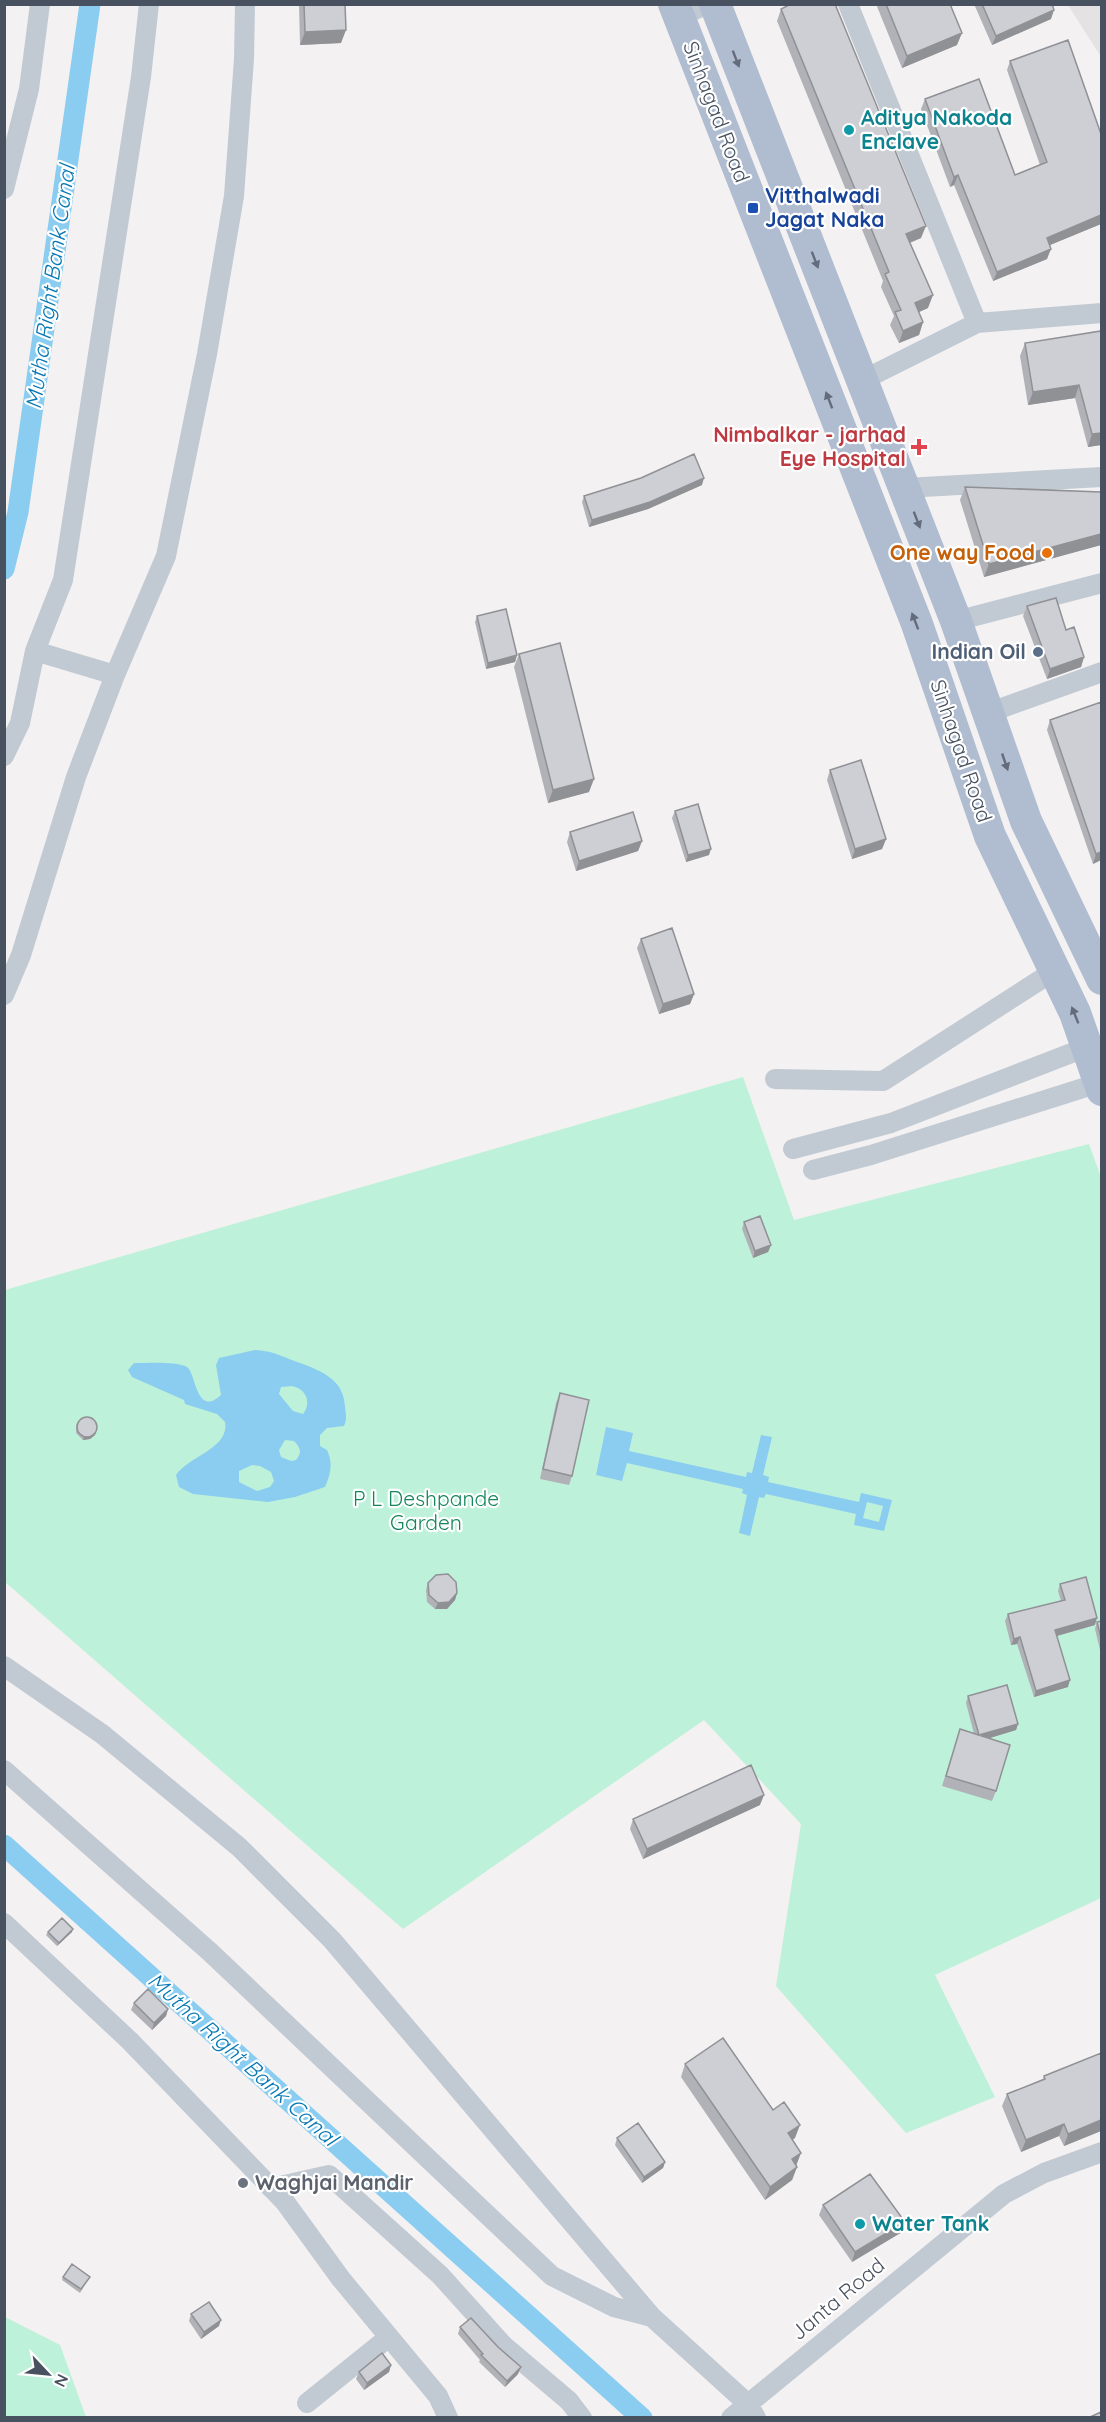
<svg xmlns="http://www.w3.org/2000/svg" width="1106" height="2422" viewBox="0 0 1106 2422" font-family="Quicksand,sans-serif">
<rect width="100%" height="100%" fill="#f3f1f1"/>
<!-- education -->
<path fill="#e4e2e3" d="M1068,5H1101V57Z"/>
<!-- green -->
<path fill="#bef1d9" d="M743,1077L794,1220L1089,1144L1102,1180L1101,1898L935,1975L995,2097L906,2133L776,1986L801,1824L704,1720L403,1929L5,1582V1290Z
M5,2317L60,2345L86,2417H5Z"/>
<!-- water -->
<path fill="#8acdf0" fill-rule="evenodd" d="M255,1350C276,1351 284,1358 303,1364C324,1372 344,1381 345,1407C346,1414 347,1420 344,1426L327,1428L320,1435V1446L327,1450C333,1463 331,1474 325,1487L295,1497L268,1502L193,1494L179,1487L176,1475C189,1456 230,1448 225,1422L217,1414L185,1404L184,1400L132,1377L128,1370L134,1363C147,1363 177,1361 187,1367C196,1373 196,1418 221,1395L216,1365L219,1358ZM292,1386C306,1389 312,1402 303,1414L293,1411L279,1394L281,1387ZM285,1440L294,1441C301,1448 302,1453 296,1460L291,1461L281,1457L279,1450ZM252,1465L260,1466L271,1472L274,1481L270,1487L257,1491L239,1482V1471Z
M606,1427L633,1433L629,1451L746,1477L747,1472L752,1473L761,1435L772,1437L763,1475L769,1477L768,1482L859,1502L861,1493L892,1500L884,1531L854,1525L856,1514L766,1494L764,1498L759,1497L750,1536L739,1533L747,1495L742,1493L743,1489L627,1463L622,1481L596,1475ZM867,1502L883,1506L879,1522L863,1518Z"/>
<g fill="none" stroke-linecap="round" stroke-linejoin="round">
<!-- canal -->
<path stroke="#8acdf0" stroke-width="21" d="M4,569L18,512L90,4
M4,1845L642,2418"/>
<!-- minor -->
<path stroke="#c1c9d3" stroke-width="20" d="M848,4L977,323
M678,17L708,4
M4,189L29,89L40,4
M863,380L977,323L1102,313
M905,488L1102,477
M956,621L1102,583
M35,651L115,675
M988,713L1102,672
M4,756L20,723L35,651L63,580L141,77L149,4
M4,995L21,955L76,777L115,675L166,556L207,354L234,196L244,59L245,4
M775,1079L883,1081L1054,971
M793,1149L891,1123L1087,1047
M813,1170L871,1155L1099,1083
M4,1666L102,1734L239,1847L332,1940L652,2317L748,2404L756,2418
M4,1770L210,1952L552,2276L614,2307L652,2317
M4,1923L130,2041L285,2202L341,2279L438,2396L448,2418
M271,2188L329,2175L440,2275L504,2346L569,2401L582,2418
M307,2403L389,2337
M731,2418L1004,2194L1044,2173L1102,2152"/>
<!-- primary -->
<path stroke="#b0bcd0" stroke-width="32" d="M674,4L917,624L990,836L1075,1013L1102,1090
M715,4L956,621L1026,821L1102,979"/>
</g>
<!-- wall -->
<path fill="#b0b2b7" d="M299,4H345L341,43L300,45Z
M876,4H950L957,45L902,68Z
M974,4H1052L1051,19L992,45Z
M781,9L921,238L910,243L928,308L919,312L923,322L919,335L899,343L890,325L894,316L881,287L883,281L777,21Z
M1010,61L1101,224L1049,245L1047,259L993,281L954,185L950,187L921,109L925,99L1015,175L1040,165L1007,70Z
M1101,331V445L1088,447L1075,398L1028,405L1020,356L1025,343Z
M641,478L702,485L648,509L589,527L582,502L584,496Z
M965,487L1101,492V545L984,577L960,500Z
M1027,606L1066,630L1084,657L1081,667L1047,679L1023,616Z
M477,616L517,655L515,662L486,669L475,622Z
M519,654L589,792L548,803L514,667Z
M1101,702V860L1093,864L1047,730L1050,720Z
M830,770L886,839L882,849L852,859L827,780Z
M675,811L709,855L686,862L672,818Z
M570,832L642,841L638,851L576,871L567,842Z
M641,939L694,994L690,1004L659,1014L637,948Z
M744,1222L771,1245L768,1252L753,1258L742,1229Z
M560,1393L572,1476L569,1485L540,1479L556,1403Z
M77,1423L96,1432L95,1435L90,1439L83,1440L76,1433V1427Z
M428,1583L457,1593L455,1600L447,1609H435L427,1602L426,1590Z
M1060,1584L1095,1625L1057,1636L1068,1687L1034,1697L1017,1644L1011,1645L1005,1621L1008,1614L1061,1601L1058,1591Z
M1101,1621V1654L1095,1629L1097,1622Z
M968,1696L1018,1724L1016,1730L989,1738L996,1791L992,1801L942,1786L960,1729L974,1734L966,1703Z
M760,1805L643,1859L630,1829L633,1819Z
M48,1932H72L57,1946L46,1935Z
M134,2003L168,2009L166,2016L152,2030L131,2010Z
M1101,2053V2131L1064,2146L1059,2136L1021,2152L1002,2106L1007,2094L1043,2079L1044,2076Z
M685,2064L773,2110L795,2138L792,2140L796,2166L797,2167L792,2180L765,2200L681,2077Z
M617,2138L665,2162L663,2168L642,2183L615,2145Z
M823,2205L902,2232L852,2262L819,2215Z
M63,2277H90L88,2280L80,2293L62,2280Z
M191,2314L219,2326L201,2339L189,2321Z
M460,2327L518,2374L505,2387L479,2362L480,2360L458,2334Z
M391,2365L389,2372L364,2390L356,2379L359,2372Z"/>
<!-- shaded-wall -->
<path fill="#909195" d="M1054,10L1051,19L992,45L996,36Z
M346,30L341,43L300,45L305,32Z
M962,33L957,45L902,68L907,56Z
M958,175L954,185L950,187L954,177Z
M1101,215V224L1043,248L1047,238Z
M926,226L921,238L901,246L906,234Z
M1051,249L1047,259L993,281L997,272Z
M933,295L928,308L910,316L915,303Z
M923,322L919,335L899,343L903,331Z
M1079,385L1075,398L1028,405L1033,392Z
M1101,433V445L1088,447L1092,434Z
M704,478L702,485L648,509L589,527L592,520Z
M1101,534V545L984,577L989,564Z
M517,655L515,662L486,669L488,663Z
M1084,657L1081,667L1047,679L1050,669Z
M594,779L589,792L548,803L553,790Z
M886,839L882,849L852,859L855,849Z
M642,841L638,851L576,871L579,861Z
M711,849L709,855L686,862L688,855Z
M1101,852V860L1093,864L1096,854Z
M694,994L690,1004L659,1014L663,1004Z
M771,1245L768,1252L753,1258L755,1251Z
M96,1432L95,1435L90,1439L83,1440L84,1437Z
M457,1593L455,1600L447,1609H435L438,1603Z
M1097,1618L1095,1625L1053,1637L1055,1630Z
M1020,1637L1017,1644L1011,1645L1014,1639Z
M1070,1680L1068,1687L1034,1697L1036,1691Z
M1018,1724L1016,1730L977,1742L979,1735Z
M764,1795L760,1805L643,1859L647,1849Z
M73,1929L72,1932L57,1946L59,1943Z
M168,2009L166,2016L152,2030L154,2023Z
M1101,2120V2131L1064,2146L1068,2134Z
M1064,2124L1059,2136L1021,2152L1026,2140Z
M800,2125L795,2138L783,2146L788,2133Z
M801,2153L796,2166L792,2159Z
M665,2162L663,2168L642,2183L644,2177Z
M797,2167L792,2180L765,2200L770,2187Z
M905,2222L902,2232L852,2262L855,2252Z
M221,2320L219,2326L201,2339L204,2332Z
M391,2365L389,2372L364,2390L367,2383Z
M521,2367L518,2374L505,2387L507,2381Z"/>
<!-- building -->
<path fill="#cdcfd5" stroke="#909195" stroke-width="1.5" d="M304,4H345L346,30L305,32Z
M791,4H835L926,226L906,234L933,295L915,303L923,322L903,331L895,312L901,310L885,274L889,272L781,9Z
M886,4H950L962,33L907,56Z
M982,4H1052L1054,10L996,36Z
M1068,40L1101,134V215L1047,238L1051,249L997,272L958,175L954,177L925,99L979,79L1015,175L1047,162L1010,61Z
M1101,331V433L1092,434L1079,385L1033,392L1025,343Z
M694,454L704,478L650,502L592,520L584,496L641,478Z
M965,487L1101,492V534L989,564Z
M1056,598L1066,630L1074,627L1084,657L1050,669L1027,606Z
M506,609L517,655L488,663L477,616Z
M560,643L594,779L553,790L519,654Z
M1101,702V852L1096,854L1050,720Z
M861,760L886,839L855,849L830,770Z
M698,804L711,849L688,855L675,811Z
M633,812L642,841L579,861L570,832Z
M672,928L694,994L663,1004L641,939Z
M760,1216L771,1245L755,1251L744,1222Z
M560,1393L589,1400L572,1476L543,1469Z
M77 1427a10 10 0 1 1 20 0a10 10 0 1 1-20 0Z
M448,1574L456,1582L457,1593L449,1602L438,1603L429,1595L428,1583L436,1575Z
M1086,1577L1097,1618L1055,1630L1070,1680L1036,1691L1020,1637L1014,1639L1008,1614L1065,1600L1060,1584Z
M1101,1621V1638L1097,1622Z
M1007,1685L1018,1724L979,1735L968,1696Z
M960,1729L1010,1745L996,1791L946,1776Z
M751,1765L764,1795L647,1849L633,1819Z
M62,1918L73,1929L59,1943L48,1932Z
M148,1989L168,2009L154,2023L134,2003Z
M723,2038L773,2110L784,2102L800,2125L788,2133L801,2153L792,2159L797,2167L770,2187L685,2064Z
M1101,2053V2120L1068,2134L1064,2124L1026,2140L1007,2094L1045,2079L1044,2076Z
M638,2123L665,2162L644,2177L617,2138Z
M870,2174L905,2222L855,2252L823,2205Z
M72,2264L90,2277L81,2289L63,2277Z
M209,2302L221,2320L204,2332L191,2314Z
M471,2318L498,2347L521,2367L507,2381L481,2355L483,2354L460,2327Z
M382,2353L391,2365L367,2383L359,2372Z
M1101,2412V2418H1088Z"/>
<!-- one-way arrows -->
<defs><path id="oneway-solid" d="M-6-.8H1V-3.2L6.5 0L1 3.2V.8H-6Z" transform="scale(1.5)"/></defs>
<g fill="#626c7b">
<use href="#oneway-solid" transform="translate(736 59) rotate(69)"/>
<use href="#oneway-solid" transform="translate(815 260) rotate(69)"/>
<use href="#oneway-solid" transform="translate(829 400) rotate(-111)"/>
<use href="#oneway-solid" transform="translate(917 520) rotate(69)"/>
<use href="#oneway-solid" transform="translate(915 621) rotate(-111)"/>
<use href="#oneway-solid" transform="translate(1005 762) rotate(71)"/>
<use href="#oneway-solid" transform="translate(1075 1015) rotate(-112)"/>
</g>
<!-- markers -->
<g fill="#0f9aa8" stroke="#fff" stroke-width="2">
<circle cx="849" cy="130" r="6"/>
<circle cx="860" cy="2224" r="6"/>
</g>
<rect fill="#1a4fb4" stroke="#fff" stroke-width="2" x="747" y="202" width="12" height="12" rx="3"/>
<path fill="#e0444e" stroke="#fff" stroke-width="2" d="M916 438h6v6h6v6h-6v6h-6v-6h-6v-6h6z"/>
<circle fill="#e8710a" stroke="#fff" stroke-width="2" cx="1047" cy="553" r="6"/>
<circle fill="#5c6f8a" stroke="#fff" stroke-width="2" cx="1038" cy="652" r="6"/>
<circle fill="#6b7280" stroke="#fff" stroke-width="2" cx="243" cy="2183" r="6"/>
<g text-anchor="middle" stroke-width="4.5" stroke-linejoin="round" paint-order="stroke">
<!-- street labels -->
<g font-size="21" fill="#48515f" stroke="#fff">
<text transform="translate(716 112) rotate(69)" y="7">Sinhagad Road</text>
<text transform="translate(961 751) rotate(71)" y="7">Sinhagad Road</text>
<text transform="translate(838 2299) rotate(-40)" y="7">Janta Road</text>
</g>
<!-- culture labels -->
<g font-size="21" font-weight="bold" fill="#0d838f" stroke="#fff" text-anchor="start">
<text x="861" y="125">Aditya Nakoda<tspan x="861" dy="24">Enclave</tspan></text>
<text x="872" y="2231">Water Tank</text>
</g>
<!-- transit labels -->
<g font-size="21" font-weight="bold" fill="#164399" stroke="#fff" text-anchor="start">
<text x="765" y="203">Vitthalwadi<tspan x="765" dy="24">Jagat Naka</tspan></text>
</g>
<!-- health labels -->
<g font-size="21" font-weight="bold" fill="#be3a42" stroke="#fff" text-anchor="end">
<text x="906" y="442">Nimbalkar - jarhad<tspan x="906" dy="24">Eye Hospital</tspan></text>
</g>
<!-- food labels -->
<g font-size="21" font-weight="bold" fill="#c56008" stroke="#fff" text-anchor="end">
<text x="1035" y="560">One way Food</text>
</g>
<!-- service labels -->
<g font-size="21" font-weight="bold" fill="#4e5e75" stroke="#fff" text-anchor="end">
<text x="1026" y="659">Indian Oil</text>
</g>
<!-- park labels -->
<g font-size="21" fill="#14855c" stroke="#fff">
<text x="426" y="1506">P L Deshpande<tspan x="426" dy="24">Garden</tspan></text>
</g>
<!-- worship labels -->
<g font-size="21" font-weight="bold" fill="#5b616d" stroke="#fff" text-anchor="start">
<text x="255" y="2190">Waghjai Mandir</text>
</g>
<!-- water labels -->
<g font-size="22" font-style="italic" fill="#0778b3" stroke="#fff">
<text transform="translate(50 287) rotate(-82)" y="8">Mutha Right Bank Canal</text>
<text transform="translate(243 2059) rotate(42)" y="8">Mutha Right Bank Canal</text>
</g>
</g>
<!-- border -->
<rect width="1106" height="2422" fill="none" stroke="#48515f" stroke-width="12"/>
<!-- north arrow -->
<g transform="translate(48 2374) rotate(116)" stroke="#ffffff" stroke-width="4.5" paint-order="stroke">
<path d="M0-4.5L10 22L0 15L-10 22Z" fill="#48515f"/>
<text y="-9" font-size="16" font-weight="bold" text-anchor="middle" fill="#48515f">N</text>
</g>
</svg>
